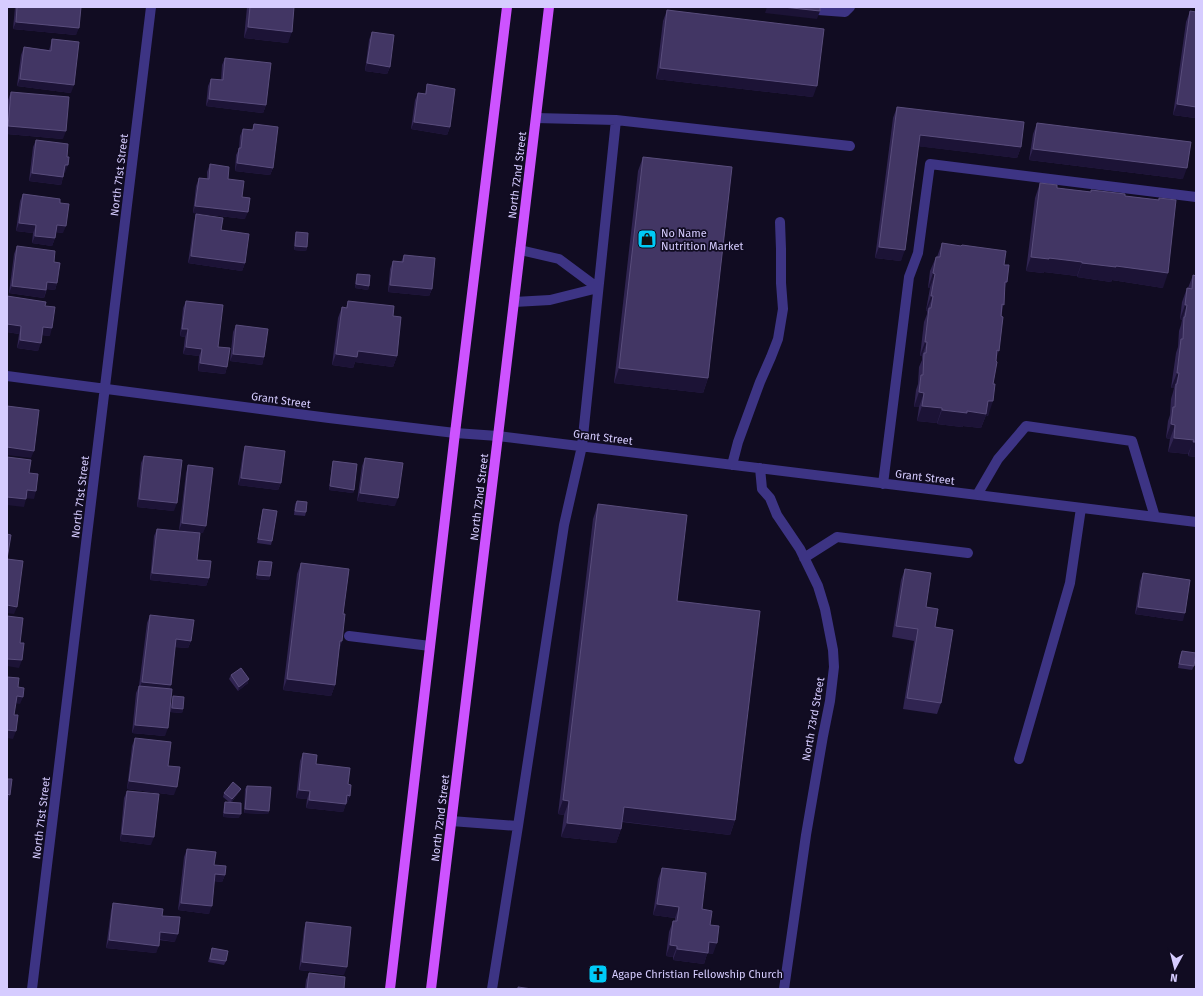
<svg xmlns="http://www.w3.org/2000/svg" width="1203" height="996" viewBox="0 0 1203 996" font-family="'Fira Sans',sans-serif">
<rect width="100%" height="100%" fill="#110c22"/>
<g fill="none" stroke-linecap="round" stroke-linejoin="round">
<!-- minor -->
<path stroke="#3d3484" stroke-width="10" d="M818,10L845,12L850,7
M536,118L616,120
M514,302L550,300L598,288L559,259L520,250
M7,376L329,418L455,433L498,436L1196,522
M732,465L738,442L760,382L771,357L778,339L783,309L781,283V249L780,222
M760,468L762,489L770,498L777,515L800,549L818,586L825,609L833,650L834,667L830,701L823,736L806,835L784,989
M883,484L909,277L918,253L930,164L1196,197
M977,495L998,459L1026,426L1132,441L1155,517
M804,558L837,537L968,553
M349,636L430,646
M1019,759L1070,583L1081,508
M451,821L518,826
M32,989L151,7
M492,989L518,826L564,525L582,446L616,120L850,146"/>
<!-- major -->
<path stroke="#cd53ff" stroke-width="10" d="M390,989L455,433L507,7
M431,989L498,436L549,7"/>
</g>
<!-- wall -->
<path fill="#302451" d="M15,7H81L76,35L13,29Z
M247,7H294L288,43L244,38Z
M667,10L813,97L656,79L663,21Z
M1190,11L1195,118L1173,115L1186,22Z
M372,32L390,67L387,74L365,71L369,40Z
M52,39L71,93L17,86L21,55L24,47L49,50L50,47Z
M225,58L266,105L263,113L206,106L208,86L211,79L221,80L222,65Z
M427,84L450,127L447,135L411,129L415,100L418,93L425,94Z
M11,92L63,139L7,134V115L8,100Z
M897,107L1021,147L1017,158L918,146L901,261L875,258L893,118Z
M1037,123L1183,179L1029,160L1033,134Z
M254,124L273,168L270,175L235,171L236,155L239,149L240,136L243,129L252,130Z
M36,140L65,173L64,172L63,177L61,185L29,181L33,147Z
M643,157L708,378L703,393L614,383L638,171Z
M210,164L228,179L242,197L245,219L193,213L196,186L199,178L207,179V172Z
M1040,183L1057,188L1091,192V190L1125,196L1158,200L1159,198L1163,288L1112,280L1111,282L1077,277V276L1044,272L1043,273L1026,271L1035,198Z
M23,194L60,203L63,233L56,232L55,238L52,246L32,243L33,233L16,231L20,201Z
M196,214L221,230L245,263L242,271L188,263L194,222Z
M296,232L307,247L306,251L294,250L295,236Z
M942,243L1004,265L1005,289L993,384L988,416L986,415L981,428L963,426L962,427L937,424V423L917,421L919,407H914L916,390L918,384L919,367L922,360V356H920L924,322L927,314V311L926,310L930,288H928L930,271L936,257H937Z
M17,246L57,283L55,290L47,289L44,298L9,293L14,254Z
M404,255L432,289L429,296L388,292L390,269L393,261L401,262Z
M357,274L369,286L368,290L355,288L356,278Z
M1193,275L1196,276V457L1188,456V454L1168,452L1170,439L1166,438L1168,421L1170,415L1171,399L1173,392L1174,388H1171L1176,353L1178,347L1179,331L1181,325L1182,320L1180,319L1182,302L1187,288H1188Z
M7,296L45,306L50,336L42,335L38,351L17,348L19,334L7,332Z
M186,301L218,347L227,367L225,374L198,371L199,356L183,354L185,337L180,336L183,308Z
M348,301L393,316L397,356L393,367L355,362L353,368L332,365L338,318L342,307L346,308Z
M236,325L264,357L262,365L230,361L233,332Z
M245,446L281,483L278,490L238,485L243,453Z
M144,456L174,511L137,507L141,463Z
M365,458L395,506L357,501L362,466Z
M333,461L354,490L353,493L329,490L332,465Z
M188,465L203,533L179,530L186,473Z
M297,501L306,512L305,516L294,515L295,504Z
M598,504L735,820L730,835L622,822L621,829L616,843L561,837L564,815L558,814L593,519Z
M263,509L272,541L271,545L257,543L262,513Z
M157,529L197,560L209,578L206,586L150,580L154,536Z
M259,561L270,576L269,580L256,579L258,564Z
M301,563L343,614L342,641L339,650L335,685L331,696L283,690L297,574Z
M905,569L926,607L935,627L941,703L937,714L903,709L914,641L892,637L901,580Z
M1143,573L1183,621L1135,614L1140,581Z
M150,615L191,641L188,648L175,647L169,689L165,736L132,733L136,693L139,686L147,623Z
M1182,651L1194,666L1192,670L1178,668L1180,655Z
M231,675L248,683L238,691L229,679Z
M173,696L183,709L182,713L170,712L172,700Z
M135,738L168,766L174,795L127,789L132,746Z
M303,753L316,764L348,784L350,796L347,803H346L343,812L306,808L307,799L296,798L300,761Z
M247,786L269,811L268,814L244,813L245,789Z
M241,789L239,792L232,802L239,818L223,817L224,805L225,802H229L223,797L224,793Z
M127,791L151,845L120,841L124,798Z
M187,849L214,865L225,875L222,882L214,881L209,914L178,910L184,857Z
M662,868L702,909L710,925L713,954H707L704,964L673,960V957L666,956L669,932L673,921H675V918L653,915L658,879Z
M113,903L162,916L175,942L159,940L156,953L106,948L111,911Z
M306,922L344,975L299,970L304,929Z
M212,948L226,961L224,965L208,962Z
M309,973L344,989H305L306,980Z"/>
<!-- shaded-wall -->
<path fill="#1c1336" d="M767,7H783L820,11L817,19L765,13Z
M16,22L79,28L76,35L13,29Z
M248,27L292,32L288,43L244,38Z
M367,63L390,67L387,74L365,71Z
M660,68L817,86L813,97L656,79Z
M20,79L74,85L71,93L17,86Z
M209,99L266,105L263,113L206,106Z
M1177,104L1196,107V116L1195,118L1173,115Z
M414,122L450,127L447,135L411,129Z
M8,126L66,131L63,139L7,134V129Z
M920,135L1021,147L1017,158L916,146Z
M1033,149L1187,168L1183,179L1029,160Z
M237,163L273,168L270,175L235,171Z
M65,165H68L65,173L62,172Z
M32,173L63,177L61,185L29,181Z
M195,206L248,212L245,219L193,213Z
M19,223L36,225L33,233L16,231Z
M57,225L66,226L63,233L54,232Z
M35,236L55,238L52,246L32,243Z
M295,246L307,247L306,251L294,250Z
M879,247L905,250L901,261L875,258Z
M191,256L245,263L242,271L188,263Z
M1031,257L1049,258L1082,262L1077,276L1044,272L1043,273L1026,271Z
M1082,263L1116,266L1168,273L1163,288L1112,280L1111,282L1077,277Z
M933,273L935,274L930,288H928Z
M47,282L57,283L55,290L45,289Z
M1005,282H1007L1002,297Z
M356,284L369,286L368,290L355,288Z
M390,285L432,289L429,296L388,292Z
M12,286L46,290L44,298L9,293Z
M931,296H933L927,311L926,310Z
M1185,305H1187L1182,320L1180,319Z
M7,324L21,326L19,334L7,332Z
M43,327L52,328L50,336L40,335Z
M182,329H188L185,337L180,336Z
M20,340L41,343L38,351L17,348Z
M925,342H927L922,356H920Z
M186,347L202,349L199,356L183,354Z
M997,350L999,351L994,365Z
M358,351L397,356L393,367L355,362L353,368L332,365L336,354Z
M233,354L264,357L262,365L230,361Z
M200,363L227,367L225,374L198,371Z
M619,368L708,378L703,393L614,383Z
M1177,373H1179L1174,388H1171Z
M919,392L924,393L919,407H914Z
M988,401H993L988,416L986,415L981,428L963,426L962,427L937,424L942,410L967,411Z
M922,406L942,408L937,423L917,421Z
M1171,424L1175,425L1170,439L1166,438Z
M1174,438L1194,440L1188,454L1168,452Z
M1193,442H1196V457L1188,456Z
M7,447L34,451L31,458L7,455Z
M241,478L281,483L278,490L238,485Z
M330,486L354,490L353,493L329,490Z
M27,490L36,491L34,499L24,498Z
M360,493L398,498L395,506L357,501Z
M7,497L26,499L24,507L7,505Z
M139,499L177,503L174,511L137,507Z
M182,523L206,526L203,533L179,530Z
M152,573L209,578L206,586L150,580Z
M257,575L270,576L269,580L256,579Z
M7,605L17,607L14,614L7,613Z
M1138,607L1185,613L1183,621L1135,614Z
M176,639L191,641L188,648L174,647Z
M340,641H342L338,652Z
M7,659L22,660L19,668L7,666Z
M249,679L248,683L238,691L239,687Z
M287,679L335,685L331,696L283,690Z
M142,682L171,685L168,693L139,689Z
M17,696L23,697L20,704L14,703Z
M172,708L183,709L182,713L170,712Z
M135,725L168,728L165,736L132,733Z
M7,730L16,731L13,739L7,738Z
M129,781L177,787L174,795L127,789Z
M241,789L239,792L231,803L232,799Z
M299,790L310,791L307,799L296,798Z
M7,794L10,795L8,802H7Z
M347,795L350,796L347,803H344Z
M309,800L346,804L343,812L306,808Z
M563,800L569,801L564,815L558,814Z
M624,807L735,820L730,835L619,821Z
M245,809L269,811L268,814L244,813Z
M224,813L241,814L239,818L223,817Z
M567,823L621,829L616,843L561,837Z
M122,834L154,837L151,845L120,841Z
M215,874L225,875L222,882L213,881Z
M181,903L212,906L209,914L178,910Z
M657,904L679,907L675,918L653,915Z
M160,932L178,934L175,942L158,939Z
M109,940L159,946L156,953L106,948Z
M709,942L717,943L713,954H707L704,964L673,960L677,949Z
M670,945L677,946L673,957L666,956Z
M302,962L347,967L344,975L299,970Z"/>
<!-- building -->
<path fill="#423664" stroke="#594d7c" d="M17,7H81L79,28L16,22Z
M250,7H294L292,32L248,27Z
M783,7H820V11Z
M667,10L824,29L817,86L660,68Z
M1190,11L1196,12V107L1177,104Z
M372,32L394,35L390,67L367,63Z
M52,39L79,42L74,85L20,79L24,47L51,51Z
M225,58L271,63L266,105L209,99L211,79L223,80Z
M427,84L455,89L450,127L414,122L418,93L426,94Z
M11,92L69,97L66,131L8,126Z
M897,107L1024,122L1021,147L920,135L905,250L879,247Z
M1037,123L1191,142L1187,168L1033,149Z
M254,124L278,127L273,168L237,163L239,148H241L243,129L253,130Z
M36,140L68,144L67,157H69L68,165H65L63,177L32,173Z
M643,157L732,167L708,378L619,368Z
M210,164L229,167L228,179L244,181L242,197L250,198L248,212L195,206L199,178L209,179Z
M1040,183L1057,185V188L1091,192V190L1125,194V196L1159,200V198L1176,200L1168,273L1116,266V267L1082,263V262L1049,258V259L1031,257Z
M23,194L60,199V203L69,204L66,226L57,225L55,238L35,236L36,225L19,223Z
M196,214L223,218L221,230L249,234L245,263L191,256Z
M296,232L308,233L307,247L295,246Z
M942,243L961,246L962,245L1006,251L1004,265H1009L1007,282H1005L1004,305L1002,304L1001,316L1003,317L999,351L997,350L996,361L997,362L993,384H995L993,401H988L986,414L967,411V413L942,410V408L922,406L924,393L919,392L921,375H923L924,353H926L927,342H925L929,308H931L933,296H931L935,274L933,273L936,257H940Z
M17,246L55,251L54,262L60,263L57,283L47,282L46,290L12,286Z
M404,255L435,258L432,289L390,285L393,261L403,262Z
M357,274L370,275L369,286L356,284Z
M1193,275L1196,276V442H1193L1194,440L1174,438L1175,425L1171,424L1173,407H1175L1176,384H1177L1179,373H1177L1181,339H1183L1184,317H1185L1187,305H1185L1187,288L1192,289Z
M7,296L46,302L45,306L55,307L52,328L43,327L41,343L20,340L21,326L7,324Z
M186,301L223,305L218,347L230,348L227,367L200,363L202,349L186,347L188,329H182Z
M348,301L394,306L393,316L401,317L397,356L358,351L357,357L336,354L342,307L347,308Z
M236,325L268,329L264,357L233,354Z
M7,406L39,410L34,451L7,447Z
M245,446L285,451L281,483L241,478Z
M144,456L182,460L177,503L139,499Z
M7,457L31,460L29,473L38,474L36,491L27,490L26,499L7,497Z
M365,458L403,463L398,498L360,493Z
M333,461L357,464L354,490L330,486Z
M188,465L213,468L206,526L182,523Z
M297,501L307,502L306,512L295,511Z
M598,504L687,515L677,601L760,611L735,820L624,807L621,829L567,823L569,801L563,800Z
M263,509L277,511L272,541L258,539Z
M157,529L200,533L197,560L211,561L209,578L152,573Z
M7,534L11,535L7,559L23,561L17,607L7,605Z
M259,561L272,562L270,576L257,575Z
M301,563L349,569L343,614H345L342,641H340L335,685L287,679Z
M905,569L931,573L926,607L938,609L935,627L953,630L941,703L907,698L918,629L896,626Z
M1143,573L1190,580L1185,613L1138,607Z
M150,615L194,620L191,641L176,639L171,685L142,682Z
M7,616L23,618L20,643H24L22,660L7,659Z
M1182,651L1196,653L1194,666L1179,664Z
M241,668L249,679L239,687L231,675Z
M7,677L19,678L18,687L24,688L23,697L17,696L14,715H18L16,731L7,730V733Z
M139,686L172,689L168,728L135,725Z
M173,696L184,697L183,709L172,708Z
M135,738L171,742L168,766L180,767L177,787L129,781Z
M303,753L317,755L316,764L350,768L348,784L351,785L350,796L347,795L346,804L309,800L310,791L299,790Z
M7,779H12L10,795L7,794Z
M233,782L241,789L232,799L224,793Z
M247,786L271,787L269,811L245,809Z
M127,791L159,794L154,837L122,834Z
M225,802L241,803V814L224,813Z
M187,849L216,852L214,865L226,866L225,875L215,874L212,906L181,903Z
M662,868L706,873L702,909L712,911L710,925L719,926L717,943L709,942L708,953L677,949V946L670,945L673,921H677L679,907L657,904Z
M113,903L163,909L162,916L180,917L178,934L160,932L159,946L109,940Z
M306,922L351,927L347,967L302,962Z
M212,948L228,951L226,961L210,959Z
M309,973L345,977L344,989H307Z
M518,987L532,989H518Z"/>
<!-- icons -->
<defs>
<symbol id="shop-square" viewBox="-11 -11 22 22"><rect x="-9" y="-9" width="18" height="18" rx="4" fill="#00caf7" stroke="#110c22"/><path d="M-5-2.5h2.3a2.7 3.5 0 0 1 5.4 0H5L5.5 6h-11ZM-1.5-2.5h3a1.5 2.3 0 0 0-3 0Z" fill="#111"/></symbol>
<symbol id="church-square" viewBox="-11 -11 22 22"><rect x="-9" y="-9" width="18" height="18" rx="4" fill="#00caf7" stroke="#110c22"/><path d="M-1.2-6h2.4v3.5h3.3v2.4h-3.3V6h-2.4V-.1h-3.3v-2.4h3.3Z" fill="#111"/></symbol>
</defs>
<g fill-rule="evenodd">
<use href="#shop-square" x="636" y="228" width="22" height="22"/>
<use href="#church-square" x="587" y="963" width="22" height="22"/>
</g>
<g text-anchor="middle" stroke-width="3.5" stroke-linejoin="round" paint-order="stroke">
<!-- street labels -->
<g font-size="11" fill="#d6ccff" stroke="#110c22">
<text transform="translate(119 175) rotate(-83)" y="4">North 71st Street</text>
<text transform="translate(517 175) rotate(-83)" y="4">North 72nd Street</text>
<text transform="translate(281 400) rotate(8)" y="4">Grant Street</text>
<text transform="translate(603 437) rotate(7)" y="4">Grant Street</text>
<text transform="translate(925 477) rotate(7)" y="4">Grant Street</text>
<text transform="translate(80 497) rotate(-83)" y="4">North 71st Street</text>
<text transform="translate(479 497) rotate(-83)" y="4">North 72nd Street</text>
<text transform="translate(813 719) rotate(-80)" y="4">North 73rd Street</text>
<text transform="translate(41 818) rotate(-83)" y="4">North 71st Street</text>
<text transform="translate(440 818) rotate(-83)" y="4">North 72nd Street</text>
</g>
<!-- poi labels -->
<g font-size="11" fill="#d6ccff" stroke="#110c22" text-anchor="start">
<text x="661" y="237">No Name<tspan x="661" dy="13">Nutrition Market</tspan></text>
<text x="612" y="978">Agape Christian Fellowship Church</text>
</g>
</g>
<!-- border -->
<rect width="1203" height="996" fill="none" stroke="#d6ccff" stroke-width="16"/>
<!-- north arrow -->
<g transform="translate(1175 968) rotate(187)" stroke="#110c22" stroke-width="3" paint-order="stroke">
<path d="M0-3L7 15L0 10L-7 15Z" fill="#d6ccff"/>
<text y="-6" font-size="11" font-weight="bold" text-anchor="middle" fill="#d6ccff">N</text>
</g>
</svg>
